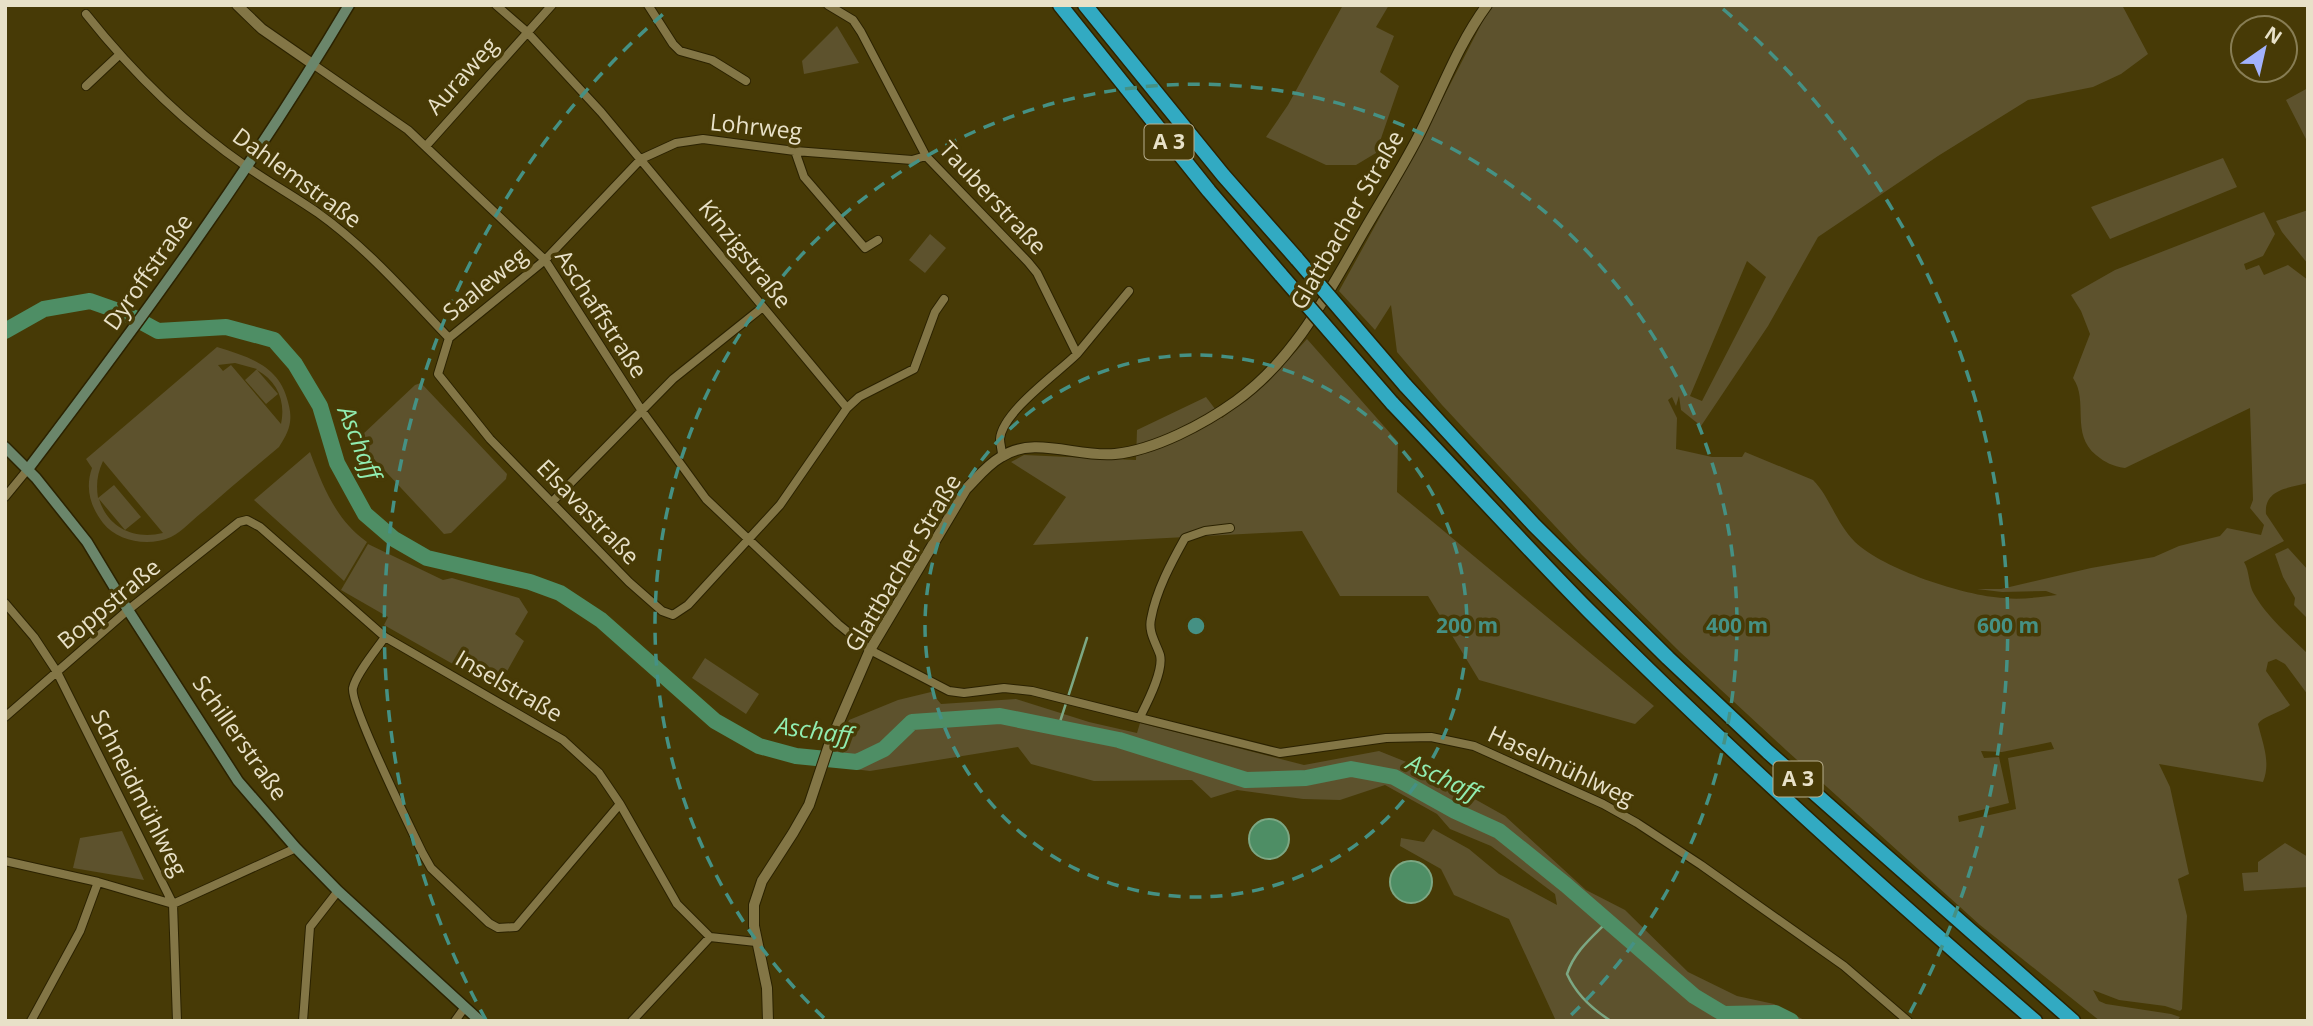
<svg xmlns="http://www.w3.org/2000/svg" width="2313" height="1026" viewBox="0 0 2313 1026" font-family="'Open Sans',sans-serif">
<rect width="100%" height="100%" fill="#473a06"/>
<!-- green -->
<path fill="#5d522d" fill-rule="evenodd" d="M1343,5H1389L1376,27L1394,36L1380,72L1399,86L1376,153L1356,165H1326L1266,137L1288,105Z
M1491,5H2122L2148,54L2121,74L2093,87L2028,100L1938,156L1818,237L1768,326L1701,426L1681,410L1679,396L1676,406L1672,397L1668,400L1677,418L1676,449L1712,457H1742L1745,452L1813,480C1830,497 1836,523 1855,542C1883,569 1964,596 2004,598C2021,600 2040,597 2057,595L2046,591L2002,592L1977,589H2001L2091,568L2154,557L2179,546L2220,536L2227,528L2261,535L2264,525L2250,508L2253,500L2250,408L2125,468C2112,466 2106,463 2096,455C2070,434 2089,401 2073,378L2090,334L2081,311L2071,295L2115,270L2264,212L2275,234L2263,256L2244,264L2246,270L2259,265L2264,275L2288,265L2308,280V483C2289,488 2264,489 2266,514L2284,541L2244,562C2250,572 2248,584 2254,594C2267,617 2289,635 2308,654V695L2285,664L2276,659L2268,662L2266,671L2290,705C2281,713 2263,716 2258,724C2263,745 2271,762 2263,782L2159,764L2170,787L2189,874L2178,879L2187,916L2182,1009L2180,1011L2165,1006L2119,1000L2093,990L2099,1001L2106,1004L2171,1014L2180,1017L2177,1021H2100L1980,925L1786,750L1680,652L1582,555L1442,405L1397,352L1391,305L1375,330L1339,291L1407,168ZM1747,261L1766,277L1702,401L1690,396ZM2051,742L2054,749L2008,758L2016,809L1959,822L1958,816L2009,803L1999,757L1984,758L1981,751L2002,752Z
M837,26L859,63L804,74L802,61Z
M2308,88V143L2286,100Z
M2223,158L2237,187L2110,239L2091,207Z
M2308,210V264L2282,232L2276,221Z
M930,234L946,248L925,273L909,260Z
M1307,339L1398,442L1397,492L1654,706L1635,724L1479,680L1428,596H1340L1302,531L1033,545L1066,497L1011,462L1024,455L1136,460L1137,430L1206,397L1222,418L1268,382Z
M217,347C252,358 281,366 289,406C293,423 288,433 279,447C254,468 229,489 205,510C194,518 183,531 171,537C149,547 118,542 103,523C90,506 85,488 92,468L86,459ZM235,363L257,369L245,380L266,404L278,394L257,370C277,381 286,401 281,424L231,365L223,371L218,365ZM103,461L163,533C134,540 108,528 99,499L125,530L141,517L114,485L98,498C96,485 97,474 103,461Z
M421,383L507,474L506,479L451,533L444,534L359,443L361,436L415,385Z
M310,452C323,487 336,520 367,542L344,581L254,500Z
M368,544L443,580L452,578L519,598L528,612L515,634L524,641L497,689L384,625L388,617L341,590Z
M2288,548L2308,570V619L2294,605L2295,598L2283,577L2275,554Z
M705,658L759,694L746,714L692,678Z
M931,692L941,704L1016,699L1089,722L1137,733L1140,723L1304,765L1379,751L1414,765L1505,816L1586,890L1625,910L1688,972L1737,996L1774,1004L1806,1021H1556L1509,919L1454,895L1441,869L1400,846L1401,838L1424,842L1433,829L1469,849L1499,874L1557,905L1555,894L1491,846L1450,829L1437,814L1385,785L1340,800L1303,799L1237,790L1211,798L1192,780L1094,781L1031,764L1018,747L870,771L829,766L849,720L898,700Z
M122,831L144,880L73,868L80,838Z
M2285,843L2308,857V887L2244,891L2242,873L2258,872V862Z"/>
<!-- water -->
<path fill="#4e8e65" stroke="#7ca783" stroke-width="2" d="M1249 839a20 20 0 1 1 40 0a20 20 0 1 1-40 0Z
M1390 882a21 21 0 1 1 42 0a21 21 0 1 1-42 0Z"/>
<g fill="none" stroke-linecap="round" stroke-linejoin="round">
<!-- stream -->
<path stroke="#7ca783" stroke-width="2.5" d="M1058,728L1087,638
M1607,922C1591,938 1574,952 1567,974C1576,994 1592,1009 1611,1021"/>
<!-- river -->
<path stroke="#4e8e65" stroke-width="16" d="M5,331L44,309L90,301L127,314L158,331L226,327L274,340L295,364L320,406L337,463L365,514L394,539L427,558L530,582L560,593L601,620L715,721L759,746L796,756L857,762L884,749L912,722L1000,716L1119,740L1246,780L1306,778L1351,769L1394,777L1455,811L1499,831L1566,885L1694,996L1724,1014L1775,1013L1791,1021"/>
<defs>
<path id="minor" d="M496,5L527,32L601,112L847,408
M648,5L673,44L680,51L712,60L746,81
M828,5L853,20L861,32L926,156L1028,262L1037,273L1077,354L1129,291
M86,14C132,72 186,125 247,167C270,183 295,197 318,213C367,248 408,295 449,338
M314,65L408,130L545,260L642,411L706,499L838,624L870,650L949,691L964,693L1004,688L1032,691L1280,753L1386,738L1431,737L1474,746L1603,804L1637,823L1701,865L1844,966L1908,1021
M86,86L119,55
M426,146L552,5
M795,151L804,177L865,248L878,240
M449,338L438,374L490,439L629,582L662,611L673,615L688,605L780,505L847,408L859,397L914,369L935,312L944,299
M449,338L545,260L641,159L676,143L703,139L795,151L912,160L926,156
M1002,455C1002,450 1000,444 1000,439C1002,412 1058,373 1077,354
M5,497L28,469
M552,502L673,379L763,307
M5,603L34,637L57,672L173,904L177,1021
M385,637C376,650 356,674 353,688C349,703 411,829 422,852L431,868L489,923L498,928L516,927L620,804
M5,717L128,610L239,522L247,520L260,527L385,637L563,740L599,773L620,804L677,904L710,937
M1140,717C1147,703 1164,671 1160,655C1156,643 1148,632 1151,619C1156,591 1171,563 1185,538L1205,531L1230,528
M5,861L98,882L173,904L296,848
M31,1021L80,931L98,882
M303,1021L310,927L338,891
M455,1021L465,1007
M632,1021L710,937L756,942"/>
<path id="tertiary" d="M237,5L262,29L314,65
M768,1021L767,988L754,926V905L762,881L793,833L809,805L829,745L870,650L966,489C977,478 987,465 1001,457C1034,435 1078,458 1115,454C1155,450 1204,424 1236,401C1296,358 1329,291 1365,229C1383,198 1402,168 1418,137C1441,92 1457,46 1487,5"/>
<path id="secondary" d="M5,447L36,478L87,542L128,610L238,781L296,848L338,891L480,1021
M28,469C142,319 253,167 349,5"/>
<path id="motorway" d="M1060,5L1209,191L1281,275
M1085,5L1223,175L1297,259
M1405,385L1534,525L1668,658L1768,752L2073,1021
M1392,403C1458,472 1522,543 1589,611C1732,754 1882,889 2035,1021"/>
</defs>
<!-- minor casing -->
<use href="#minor" stroke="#2b2200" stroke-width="10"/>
<!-- tertiary casing -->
<use href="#tertiary" stroke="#2b2200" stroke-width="12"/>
<!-- secondary casing -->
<use href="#secondary" stroke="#2b2200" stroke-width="13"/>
<!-- motorway casing -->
<use href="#motorway" stroke="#2b2200" stroke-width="17"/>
<!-- minor -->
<use href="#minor" stroke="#837646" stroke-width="8"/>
<!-- tertiary -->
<use href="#tertiary" stroke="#837646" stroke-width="10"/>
<!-- secondary -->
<use href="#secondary" stroke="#6b866b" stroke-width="10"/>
<!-- motorway -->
<use href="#motorway" stroke="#32aac2" stroke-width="14"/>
<defs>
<path id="motorway-bridge" d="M1297,259L1405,385
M1281,275L1392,403"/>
</defs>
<!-- motorway-bridge casing -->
<use href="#motorway-bridge" stroke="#2b2200" stroke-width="17" stroke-linecap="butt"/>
<!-- motorway-bridge -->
<use href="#motorway-bridge" stroke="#32aac2" stroke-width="14"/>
</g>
<!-- distance rings -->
<g fill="none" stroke="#459184" stroke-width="3.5" stroke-dasharray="12 9">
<circle cx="1196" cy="626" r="271"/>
<path d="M824 1018A541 541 0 1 1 1568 1018"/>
<path d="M486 1020A812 812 0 0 1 669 9M1723 9A812 812 0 0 1 1906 1020"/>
</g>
<g text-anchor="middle" stroke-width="7" stroke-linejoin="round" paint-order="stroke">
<!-- shield labels -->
<g fill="#473a06" stroke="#b8af8e" stroke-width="2">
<rect x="1144.5" y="124.5" width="49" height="35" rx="5"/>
<rect x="1773.5" y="761.5" width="49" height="35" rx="5"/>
</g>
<g font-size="21" font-weight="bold" fill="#e8e1c8">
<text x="1169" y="149">A 3</text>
<text x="1798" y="786">A 3</text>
</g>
<!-- street labels -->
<g font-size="23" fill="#e8e1c8" stroke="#473a06">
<text transform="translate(462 76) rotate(-48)" y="8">Auraweg</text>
<text transform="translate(756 127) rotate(6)" y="8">Lohrweg</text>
<text transform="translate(297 178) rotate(36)" y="8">Dahlemstraße</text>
<text transform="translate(993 198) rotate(47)" y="8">Tauberstraße</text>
<text transform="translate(1347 220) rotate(-60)" y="8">Glattbacher Straße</text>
<text transform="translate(745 254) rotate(51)" y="8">Kinzigstraße</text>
<text transform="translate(148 272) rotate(-55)" y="8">Dyroffstraße</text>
<text transform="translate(485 284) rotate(-39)" y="8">Saaleweg</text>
<text transform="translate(601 314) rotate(57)" y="8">Aschaffstraße</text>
<text transform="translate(588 512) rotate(46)" y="8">Elsavastraße</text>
<text transform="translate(903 563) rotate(-59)" y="8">Glattbacher Straße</text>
<text transform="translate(109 604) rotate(-40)" y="8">Boppstraße</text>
<text transform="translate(509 686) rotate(30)" y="8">Inselstraße</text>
<text transform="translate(240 738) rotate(55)" y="8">Schillerstraße</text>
<text transform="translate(1561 766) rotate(25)" y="8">Haselmühlweg</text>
<text transform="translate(139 793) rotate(63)" y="8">Schneidmühlweg</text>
</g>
<!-- water labels -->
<g font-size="24" font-style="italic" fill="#91edb1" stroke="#473a06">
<text transform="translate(359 443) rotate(68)" y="8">Aschaff</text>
<text transform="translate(814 731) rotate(8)" y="8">Aschaff</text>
<text transform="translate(1443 778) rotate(26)" y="8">Aschaff</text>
</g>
</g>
<circle cx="1196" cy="626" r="10" fill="#459184" stroke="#473a06" stroke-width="3.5"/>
<g font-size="21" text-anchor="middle" font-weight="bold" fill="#459184" stroke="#473a06" stroke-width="7" stroke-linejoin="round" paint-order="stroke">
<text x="1467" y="633">200 m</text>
<text x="1737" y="633">400 m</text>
<text x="2008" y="633">600 m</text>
</g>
<!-- border -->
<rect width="2313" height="1026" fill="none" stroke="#e8e1c8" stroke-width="14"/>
<!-- north arrow -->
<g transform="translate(2264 49) rotate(34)"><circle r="33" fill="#473a06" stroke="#877d54" stroke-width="2"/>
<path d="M0-5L12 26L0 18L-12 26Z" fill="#a2b2fd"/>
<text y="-10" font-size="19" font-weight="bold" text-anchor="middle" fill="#e8e1c8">N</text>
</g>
</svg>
